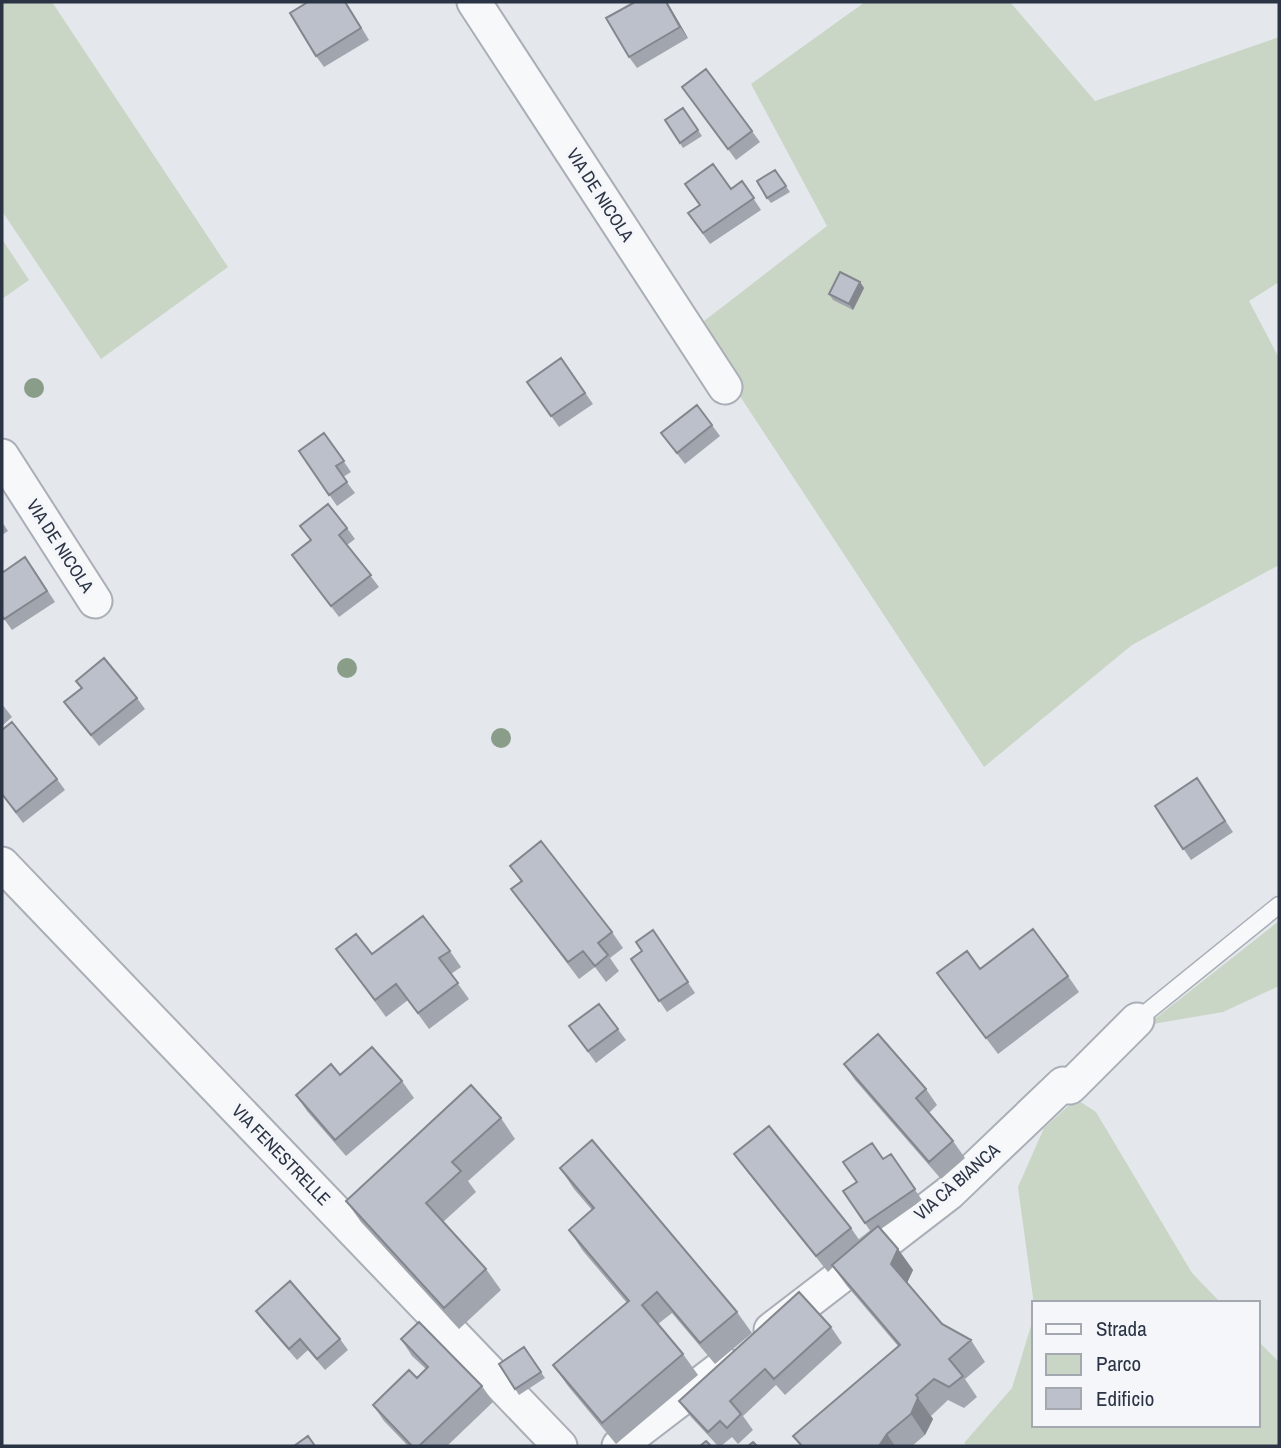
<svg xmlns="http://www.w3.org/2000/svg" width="1281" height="1448" viewBox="0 0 1281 1448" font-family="'Archivo Narrow',sans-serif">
<rect width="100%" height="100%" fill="#e4e7ec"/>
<!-- green -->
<path fill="#c9d6c5" d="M2,2H52L228,267L101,359L2,211Z
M865,2H1010L1095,101L1279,37V282L1249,301L1279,358V565L1132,645L984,767L695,328L827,226L751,84Z
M2,239L29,280L2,299Z
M1279,921V986L1223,1012L1147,1025Z
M1076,1099L1096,1112L1192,1273L1221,1303L1034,1305L1018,1187L1044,1128Z
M1034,1316V1425H1258V1341L1279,1362V1446H968L964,1443L1012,1388Z"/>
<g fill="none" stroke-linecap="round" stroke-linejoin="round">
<defs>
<path id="lane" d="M1137,1020L1279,905"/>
<path id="street" d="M474,2L725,387
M2,456L95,601
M2,864L560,1446
M771,1330L949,1193L1063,1084L1070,1087L1137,1020
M619,1446L725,1365"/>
</defs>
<!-- lane casing -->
<use href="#lane" stroke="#a9aeb7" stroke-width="19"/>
<!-- street casing -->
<use href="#street" stroke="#a9aeb7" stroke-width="37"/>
<!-- lane -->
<use href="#lane" stroke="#f7f8fa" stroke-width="16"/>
<!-- street -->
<use href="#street" stroke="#f7f8fa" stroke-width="33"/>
</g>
<!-- trees -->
<g fill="#899d89">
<circle cx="34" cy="388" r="10"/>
<circle cx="347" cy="668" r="10"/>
<circle cx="501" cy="738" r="10"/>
</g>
<!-- wall -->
<path fill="#a1a5ae" d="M346,2L369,40L324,67L316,56Z
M667,2L688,38L637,68L629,57Z
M706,69L760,142L736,160L682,87Z
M683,108L702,136L683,148L665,120Z
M775,170L790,192L771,203L767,198Z
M742,181L761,210L710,244L688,213L731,189Z
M860,282L864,288L853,310L833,300L829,294Z
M561,358L593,404L559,427L527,382Z
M712,425L720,436L685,464L661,433Z
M324,433L351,472L343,477L355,493L337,506L299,451Z
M2,522L8,531L2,535Z
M300,526L347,528L355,539L347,545L379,587L339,617L292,555L310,540Z
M33,568L55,602L12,630L2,616Z
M76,681L137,698L145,709L99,746L64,702L81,688Z
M2,704L12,717L2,726Z
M2,730L57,779L65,790L23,823L2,795Z
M1197,778L1233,832L1191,860L1155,806Z
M510,866L612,932L623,948L610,958L619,971L606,982L595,967L579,979L511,889L521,882Z
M653,930L695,993L667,1012L631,959L642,951Z
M336,949L372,954L450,951L461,967L451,974L469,999L429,1029L408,1000L386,1017Z
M937,973L1068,976L1079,992L998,1054Z
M599,1004L626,1040L596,1063L569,1026Z
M844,1064L926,1089L937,1105L929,1113L953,1141L965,1158L941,1179L855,1080Z
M340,1075L402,1081L414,1098L346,1156L307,1111L296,1095Z
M501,1118L515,1139L468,1181L476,1192L443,1222L486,1269L501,1290L459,1329L361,1222L346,1201Z
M734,1154L851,1228L860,1241L871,1232L843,1191L857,1182L883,1159L891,1154L922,1200L881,1229L898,1249L913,1270L907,1283L942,1324L971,1340L985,1362L965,1379L977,1397L964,1408L948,1400L931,1416L933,1419L925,1435L912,1446H801L793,1436L898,1346L847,1286L833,1267L828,1272L746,1170Z
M560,1168L737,1312L752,1333L715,1364L672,1313L658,1324L683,1354L698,1375L616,1444L568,1386L553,1365L627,1303L583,1251L569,1230L592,1210L574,1189Z
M256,1311L340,1339L348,1350L325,1370L308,1350L297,1360L264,1322Z
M831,1327L842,1343L785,1395L776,1385L743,1416L753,1430L738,1444L732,1437L721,1446H718L691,1417L679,1401Z
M401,1339L482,1386L493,1402L447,1446H408L384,1421L373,1405L417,1378L426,1369L412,1356Z
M524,1347L545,1378L519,1395L499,1364Z"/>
<!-- shaded-wall -->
<path fill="#83868d" d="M666,2H667L688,38L680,27Z
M860,282L864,288L853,310L849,304Z
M898,1249L913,1270L906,1285L891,1264Z
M918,1398L933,1419L925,1435L911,1414Z
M887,1434L895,1446H879Z"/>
<!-- building -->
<path fill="#bbc0ca" stroke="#83868d" stroke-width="2" d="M308,2H345L361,28L316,56L290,13Z
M635,2H666L680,27L629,57L606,18Z
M706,69L752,131L728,149L682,87Z
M683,108L698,130L680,143L665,120Z
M713,164L731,189L742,181L754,198L703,233L688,213L700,205L685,184Z
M775,170L786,186L767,198L757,181Z
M840,272L860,282L849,304L829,294Z
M561,358L585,393L551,416L527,382Z
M697,405L712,425L677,453L661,433Z
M324,433L344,461L336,466L347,482L329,495L299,451Z
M328,504L347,528L339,535L371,575L331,606L292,555L311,540L300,526Z
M25,557L47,591L4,619L2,616V573Z
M104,658L137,698L91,735L64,702L82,688L76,681Z
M12,722L57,779L16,812L2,794V730Z
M1197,778L1225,821L1183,849L1155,806Z
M541,841L612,932L598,943L608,955L595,966L583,951L568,962L511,889L522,881L510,866Z
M423,916L450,951L439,958L458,983L418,1013L396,984L375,1000L336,949L356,934L372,954Z
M1033,929L1068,976L986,1038L937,973L967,951L980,969Z
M653,930L688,982L659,1001L631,959L642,951L636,942Z
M599,1004L618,1029L588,1051L569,1026Z
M878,1034L926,1089L916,1098L953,1141L929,1162L844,1064Z
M372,1047L402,1081L335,1140L296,1095L331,1064L340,1075Z
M471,1085L501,1118L452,1162L461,1171L426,1203L486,1269L444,1308L346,1201Z
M769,1126L851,1228L816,1256L734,1154Z
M592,1140L737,1312L700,1343L657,1292L642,1305L683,1354L602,1423L553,1365L629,1301L569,1230L594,1208L560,1168Z
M872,1143L883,1159L891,1154L915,1189L865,1223L843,1191L857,1182L843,1162Z
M878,1226L898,1249L891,1264L942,1324L971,1340L949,1359L963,1376L949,1387L934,1379L916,1395L918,1398L911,1414L887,1434L879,1446H802L793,1436L900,1345L832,1265Z
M290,1281L340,1339L317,1359L300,1339L289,1349L256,1311Z
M799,1292L831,1327L774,1379L765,1369L730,1401L741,1414L727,1428L720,1421L708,1432L679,1401Z
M419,1322L482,1386L419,1446H412L373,1405L409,1370L417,1378L428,1367L401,1339Z
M524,1347L541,1372L515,1389L499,1364Z
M308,1436L315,1446H294Z
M706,1441L711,1446H700Z
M753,1442L757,1446H748Z"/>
<g text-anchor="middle" stroke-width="7" stroke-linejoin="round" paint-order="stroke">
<!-- street labels -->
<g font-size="18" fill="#2b3445" stroke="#f4f6f9">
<text transform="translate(600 195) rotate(57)" y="6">VIA DE NICOLA</text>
<text transform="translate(60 546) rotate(57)" y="6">VIA DE NICOLA</text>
<text transform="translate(281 1155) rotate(46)" y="6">VIA FENESTRELLE</text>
<text transform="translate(957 1182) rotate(-41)" y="6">VIA CÀ BIANCA</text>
</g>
</g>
<!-- border -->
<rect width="1281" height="1448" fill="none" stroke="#2b3445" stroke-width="7"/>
<!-- legend -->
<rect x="1032" y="1301" width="228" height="126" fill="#f4f6f9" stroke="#a4a8b1" stroke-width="2"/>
<rect x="1046" y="1324" width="35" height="10" fill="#f7f8fa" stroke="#a4a8b1" stroke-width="2"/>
<text x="1096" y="1336" font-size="21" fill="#2b3445">Strada</text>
<rect x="1046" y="1354" width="35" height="21" fill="#c9d6c5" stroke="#a4a8b1" stroke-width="2"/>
<text x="1096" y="1371" font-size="21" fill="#2b3445">Parco</text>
<rect x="1046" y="1388" width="35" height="21" fill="#bbc0ca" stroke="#a4a8b1" stroke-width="2"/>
<text x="1096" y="1406" font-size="21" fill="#2b3445">Edificio</text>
</svg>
